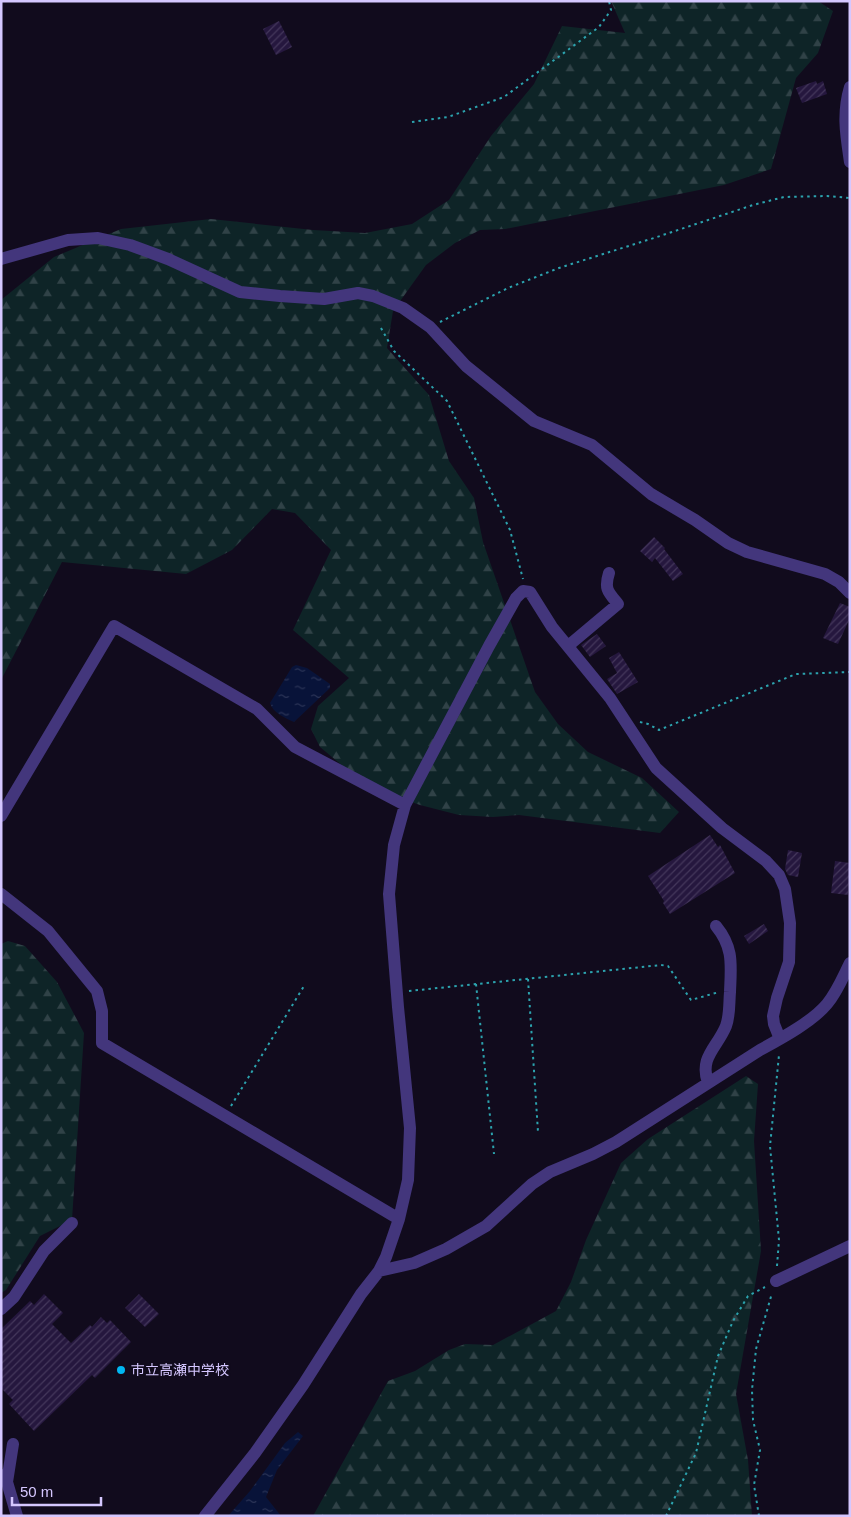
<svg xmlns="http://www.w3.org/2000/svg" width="851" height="1517" viewBox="0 0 851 1517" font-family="Arial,'Noto Sans JP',sans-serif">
<defs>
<pattern id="forest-firs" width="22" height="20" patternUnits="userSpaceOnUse" patternTransform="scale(1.25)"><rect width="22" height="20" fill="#0e2427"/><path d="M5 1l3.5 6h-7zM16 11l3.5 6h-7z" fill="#304247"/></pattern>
<pattern id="water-ripples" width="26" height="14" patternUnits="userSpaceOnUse" patternTransform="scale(1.25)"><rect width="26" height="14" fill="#081339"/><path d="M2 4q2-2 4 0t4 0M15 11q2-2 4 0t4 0" fill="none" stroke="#2b3457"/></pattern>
<pattern id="building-hatch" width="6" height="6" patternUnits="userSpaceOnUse" patternTransform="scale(1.25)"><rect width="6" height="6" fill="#25173e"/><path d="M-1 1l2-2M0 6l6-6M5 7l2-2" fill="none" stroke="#44375b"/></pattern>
</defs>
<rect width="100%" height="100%" fill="#110b1d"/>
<!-- forest -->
<path fill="url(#forest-firs)" d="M611,1H818L833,11L818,53L796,78L771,169L724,185L505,229L480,230L455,243L426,265L393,311L387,348L429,395L449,461L474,498L483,542L535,692L558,724L588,752L642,778L679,812L660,833L519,815L493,817L459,815L420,805L368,787L320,747L311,729L318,706L349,678L293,630L331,550L295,513L272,509L232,550L186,574L62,562L1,680V300L54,257L121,229L211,219L313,230L365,233L412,224L449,200L491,136L534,84L562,26L625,33Z
M8,941L25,946L57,982L84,1033L72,1220L40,1236L6,1290L1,1293V944Z
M746,1076L758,1084L754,1141L761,1251L736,1394L748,1460L752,1516H313L388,1381L415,1371L449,1350L465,1344L493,1345L556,1311L571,1282L586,1240L621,1163L648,1139Z"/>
<!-- water -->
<path fill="url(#water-ripples)" d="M296,665L307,668L330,684V688L294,722C285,718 273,713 270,703L292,667Z
M298,1432L303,1436L277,1470L266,1497L281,1516H228L250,1491L285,1443Z"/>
<!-- building -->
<path fill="url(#building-hatch)" d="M279,21L292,47L276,55L263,29Z
M816,81L817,84L823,81L827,94L802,103L796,88Z
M654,537L665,548L664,549L683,574L673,581L655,558L652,562L640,551Z
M840,603L850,607V618L838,644L823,638Z
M597,634L606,646L590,657L581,645Z
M619,652L638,682L617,694L607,679L617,673L609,658Z
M710,835L718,847L720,845L735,873L670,914L663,903L664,901L648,876Z
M788,850L802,853L798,877L788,875L785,869Z
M835,861L850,863L848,895L831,893Z
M764,924L768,931L749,944L744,936Z
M44,1294L63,1313L52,1324L71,1343L90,1325L92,1327L101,1317L107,1323L110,1320L131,1342L95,1378L92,1375L34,1431L9,1404L13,1400L1,1388V1329L30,1301L34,1305Z
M139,1294L159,1314L145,1327L125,1308Z"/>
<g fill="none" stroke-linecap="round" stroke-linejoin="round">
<!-- path -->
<path stroke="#2ca3ae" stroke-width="2" stroke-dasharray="2.5 4" stroke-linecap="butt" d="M412,122L448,117L504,97L599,27L611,10L609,1
M440,322L508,288L559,268L657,237L753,205L784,197L827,196L850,198
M381,328L394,351L447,401L510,530L523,579
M640,722L648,724L659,730L796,674L850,672
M528,979L538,1132
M476,984L494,1154
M409,991L661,965L668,966L691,1000L719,992
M231,1106L304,986
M777,1266L779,1240L770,1146L779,1055
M666,1516L696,1453L718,1356L733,1321L748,1296L765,1287
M759,1516L754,1485L760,1450L753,1420L752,1390L756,1349L772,1293"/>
<!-- minor -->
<path stroke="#43367c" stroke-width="12" d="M850,87C842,114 846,135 850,162
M1,259L68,240L98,238L130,245L168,259L240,292L280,296L324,299L358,293L373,296L403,308L430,327L466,366L534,421L592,445L651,494L695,520L728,543L747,552L825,574L839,582L850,593
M568,646L618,604C608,592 604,589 609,573
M1,816L114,626L257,709L295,747L405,805
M1,894L48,931L97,991L102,1011V1043L399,1219
M708,1083C699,1057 717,1048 726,1026C730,1015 729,1003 730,992C731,965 734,948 716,926
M379,1271L414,1263L446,1249L486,1226L532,1184L550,1172L593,1154L616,1142L760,1050C780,1039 812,1022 827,1004C837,992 843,977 850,963
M776,1281L850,1246
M1,1309L14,1297L44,1251L72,1223
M1,1475L7,1482L17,1516
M7,1482L13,1444
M205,1516L255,1453L303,1385L361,1294L379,1271L386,1257L399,1219L408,1180L410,1128L398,1007L389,894L394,845L405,805L489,646L516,598L523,591L530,592L552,627L610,698L656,768L722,828L766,861L779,875L785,889L790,923L789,962L777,998L773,1016L774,1024L780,1039"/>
</g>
<!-- markers -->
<circle fill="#00b7f2" stroke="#110b1d" stroke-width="2" cx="121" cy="1370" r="5"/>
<g text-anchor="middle" stroke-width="4" stroke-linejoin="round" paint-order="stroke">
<!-- poi labels -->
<g font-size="14" fill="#d5c7ff" stroke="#110b1d" text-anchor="start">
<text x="131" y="1375">市立高瀬中学校</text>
</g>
</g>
<!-- border -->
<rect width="851" height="1517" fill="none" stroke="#d5c7ff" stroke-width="5"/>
<!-- scale -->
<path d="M12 1497v8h89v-8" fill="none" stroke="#d5c7ff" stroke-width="2.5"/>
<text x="20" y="1497" font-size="15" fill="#d5c7ff" stroke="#110b1d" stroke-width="4" paint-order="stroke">50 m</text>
</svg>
